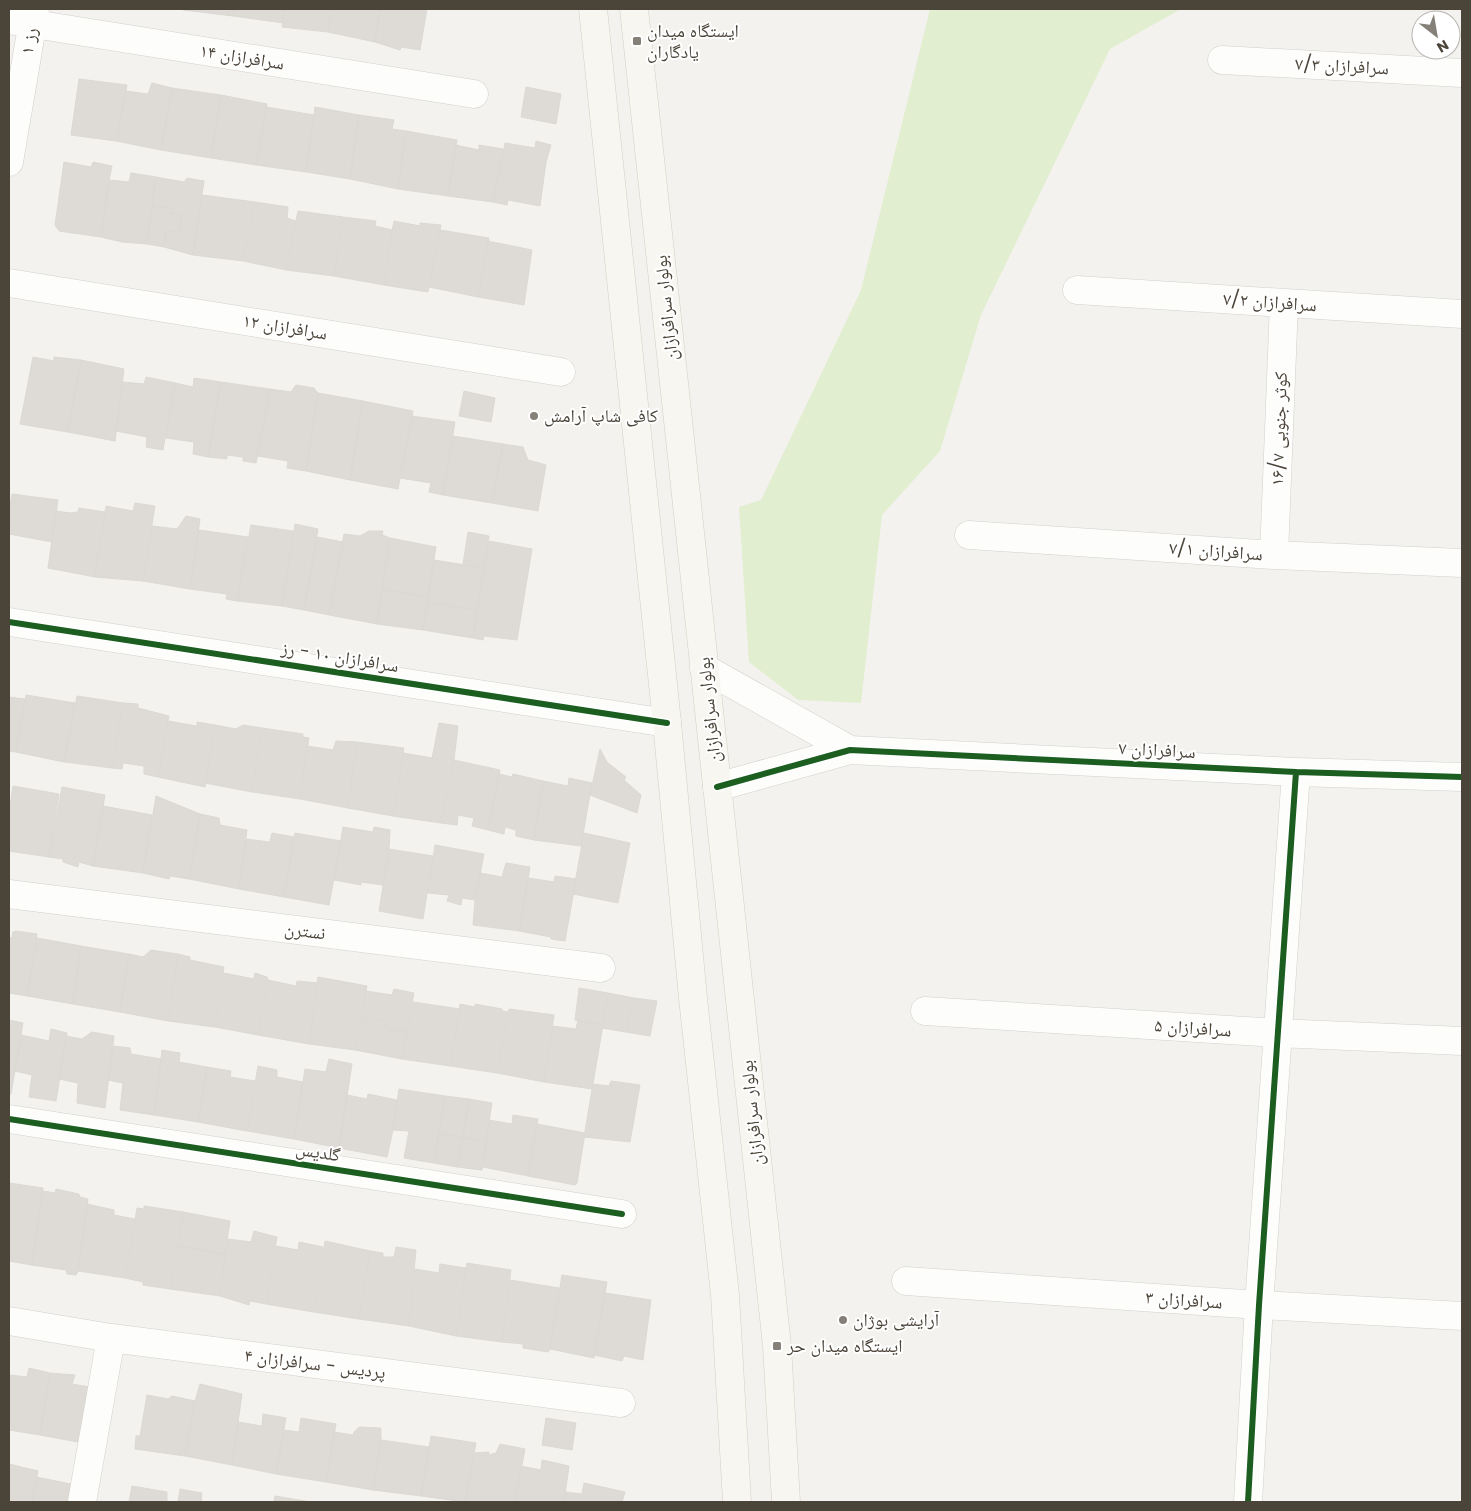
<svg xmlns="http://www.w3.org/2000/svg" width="1471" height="1511" viewBox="0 0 1471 1511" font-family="Poppins,'Noto Naskh Arabic',sans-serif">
<rect width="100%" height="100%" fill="#f4f2ee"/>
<!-- green -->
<path fill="#e1eecf" d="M930,9H1181L1110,49L981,315L940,451L882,515L861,703L798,700L749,662L739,507L761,500L861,290Z"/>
<!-- building -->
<path fill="#dedbd6" stroke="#dcd9d4" d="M183,9H234L233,16L183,10Z
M234,9H284L283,23L233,16Z
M284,9H331L328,32L282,27Z
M331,9H380L375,42L328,32Z
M380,9H427L420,50L401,47L400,50L375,42Z
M79,79L127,85L116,141L71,135Z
M152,83L172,88L161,150L116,141L126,91L148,94Z
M526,87L561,94L556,124L521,117Z
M172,88L221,95L211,158L161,150Z
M221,95L267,104L256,165L211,158Z
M266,107L314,115L306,172L256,165Z
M315,107L359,115L350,179L306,172Z
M359,115L394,120L392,129L406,131L398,189L350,179Z
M406,131L457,140L448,196L398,189Z
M536,141L551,145L546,162L540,206L508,200L507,205L493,202L505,143L535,148Z
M456,145L479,150V145L503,149L493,202L448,196Z
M64,162L91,167L93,162L112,166L109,180L101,237L59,231L55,225Z
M131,173L156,177L147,244L122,242L101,237L109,180L129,182Z
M156,177L184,182L187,178L204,181L193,255L164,247L166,231L179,232L182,215L172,214L173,208L152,206Z
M202,195L255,202L243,261L193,255Z
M255,202L288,207L287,218L296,221L286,270L243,261Z
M152,206L173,208L172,214L182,215L179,232L166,231L164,247L147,244Z
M298,211L343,217L334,276L286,270Z
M343,217L376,221L375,226L392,230L384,285L334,276Z
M394,221L420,226V223L441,225L428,292L384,285L390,240Z
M440,230L489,238L478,297L429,287Z
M488,241L532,250L524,305L478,297Z
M33,357L54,361V357L81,360L68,432L20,424Z
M81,360L124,369L115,441L68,432Z
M146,377L175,383L163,450L146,447L147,437L116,431L123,382L144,384Z
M194,378L221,382L208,457L193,454L194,442L166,438L175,383L193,387Z
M221,382L270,389L256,463L243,461V457L227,455V459L208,457Z
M296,385L314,388L318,393L306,471L287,468L288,461L258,456L270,389L291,392Z
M464,391L495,398L491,422L459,416Z
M318,393L363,401L350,480L306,471Z
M363,401L413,411L398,489L350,480Z
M412,416L455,422L443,495L429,492L431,483L400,478Z
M453,436L503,444L492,503L443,495Z
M503,444L523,447L528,460L546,465L538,511L492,503Z
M12,494L58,500L52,542L9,534V511Z
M135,503L155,506L143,581L95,577L106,506L133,511Z
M79,508L105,512L95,577L48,568L56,511L70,513L78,512Z
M186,516L200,519L190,589L143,581L152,526L177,529Z
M295,524L318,529L304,610L282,606Z
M251,525L293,531L282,606L237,601Z
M199,530L248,537L237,601L226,599L227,594L190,589Z
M369,531H383L382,535L390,538L377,624L329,615L344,534L360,536Z
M468,532L489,536L484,568L463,564Z
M317,537L343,542L329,615L304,610Z
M390,538L436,547L428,597L382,589Z
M489,541L532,549L517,640L484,636L483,640L473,638Z
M434,560L484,568L477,610L427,602Z
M382,589L428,597L423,630L377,624Z
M427,602L477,610L473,638L423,630Z
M26,695L75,703L64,762L16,752Z
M77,696L123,703L112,768L64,762Z
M9,697L25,699L16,752L9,751Z
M123,703L138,704V708L169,716L158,777L144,774V766L123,763L122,769L112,768Z
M168,721L197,726V722L215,725L205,787L158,777Z
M439,723L458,726L454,760L432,758Z
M215,725L236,729L243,725L262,728L252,792L205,783Z
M262,728L303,734V737L309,738L300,799L252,792Z
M336,741L357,742L348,808L300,799L307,746L333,750Z
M357,742L404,748L393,816L348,808Z
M600,749L607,762L626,777L624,780L641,795L637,813L590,795Z
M403,753L450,761L454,760L441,823L393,816Z
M454,760L500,770L488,830L472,826L474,818L458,815L457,825L441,823Z
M499,774L512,777L513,774L543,781L534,840L516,836V830L505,827L504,834L488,830Z
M569,778L592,783L581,846L534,840L543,781L568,786Z
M13,786L59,794L49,857L9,851V813Z
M62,787L105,795L93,866L79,862L78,867L63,862V859L49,857Z
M156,796L200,814L189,879L170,876L169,879L143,873Z
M103,806L152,815L143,873L93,866Z
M200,814L219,818L220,825L247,830L239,889L189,879Z
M343,827L373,832L374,827L390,830L389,849L383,885L361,882V885L334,880Z
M272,833L294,837L284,897L239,889L246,839L270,842Z
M295,833L341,841L329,905L284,897Z
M584,833L630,843L618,903L573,894Z
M435,845L484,854L475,900L462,898L461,905L447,901L449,895L428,893Z
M389,849L433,856L423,919L379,911Z
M506,863L530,867L519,931L473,925L475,900L480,873L502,877Z
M555,876L576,879L565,941L551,939V937L519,931L528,878L554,882Z
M16,931L37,934L27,996L9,993V937L12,938L13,932Z
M37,938L81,946L73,1004L27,996Z
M81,946L129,954L120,1012L73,1004Z
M151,950L178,954L168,1021L120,1012L129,954L143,957Z
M178,954L190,957V960L224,967L215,1027L168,1021Z
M224,973L254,979L255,973L267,977L268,980L258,1035L215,1027Z
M318,977L367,986L355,1050L309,1044Z
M268,980L296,986L297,981L318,983L309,1044L258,1035Z
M579,988L608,993L603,1025L575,1020Z
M394,989L414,993L407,1032L386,1029L387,1021L362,1016L366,991L392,995Z
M608,993L634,998L626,1032L602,1028Z
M634,998L657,1001L650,1036L626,1032Z
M413,1002L460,1009L450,1066L402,1059Z
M460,1004L475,1007V1004L502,1009V1011L508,1012L497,1073L450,1066Z
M509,1009L554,1015L544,1082L497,1073Z
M362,1016L387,1021L386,1029L407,1032L402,1059L355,1050Z
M9,1020L23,1023L11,1094H9Z
M578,1020L603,1025L592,1089L544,1082L553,1026L576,1029Z
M51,1029L67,1033L56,1101L29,1097L32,1075L15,1071L21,1035L49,1041Z
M92,1032L114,1036L105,1108L77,1103L78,1083L59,1079L66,1036L82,1039Z
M113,1046L130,1048L131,1054L161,1059L154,1115L120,1110L123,1083L108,1080Z
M162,1050L180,1053L179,1062L207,1067L198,1122L154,1115Z
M329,1059L352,1064L339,1148L294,1139L305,1069L326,1072Z
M258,1066L277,1070V1077L303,1082L294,1139L247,1131Z
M207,1067L231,1071L230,1077L255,1081L247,1131L198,1122Z
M611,1081L640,1085L630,1142L584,1137L593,1084L609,1086Z
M399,1089L445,1096L434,1163L404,1158L409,1131L393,1130Z
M368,1094L397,1100L393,1130L387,1157L339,1148L347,1095L367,1099Z
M445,1096L469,1099L463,1138L439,1133Z
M469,1099L492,1103L486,1141L463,1138Z
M513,1115L538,1119L528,1176L483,1167L489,1120L512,1124Z
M537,1124L585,1133L577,1183L575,1185L528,1176Z
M439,1133L463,1138L457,1167L434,1163Z
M463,1138L486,1141L482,1170L457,1167Z
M9,1183L43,1188L32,1265L9,1261Z
M56,1189L79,1194L80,1197L88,1199L78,1271L76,1275L67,1274L66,1270L32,1265L43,1191L55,1193Z
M87,1204L114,1210V1215L135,1219L125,1278L78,1271Z
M144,1206L183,1212L170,1289L143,1285V1282L125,1278L137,1208L144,1209Z
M183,1212L230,1221L225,1254L178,1246Z
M254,1231L277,1237L266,1304L250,1301L249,1305L220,1296L225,1254L228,1239L251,1242Z
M325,1241L370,1251L359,1319L314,1312Z
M299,1242L323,1247L314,1312L266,1304L276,1246L298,1250Z
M178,1246L225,1254L220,1296L170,1289Z
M396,1247L416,1250L409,1326L359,1319L370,1251L383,1253V1257H394Z
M467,1263L511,1270L502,1342L456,1336Z
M440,1264L466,1268L456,1336L409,1326L415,1269L439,1273Z
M562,1275L607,1282L594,1358L550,1349Z
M510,1280L559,1288L550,1349L548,1352L523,1348V1344L502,1342Z
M605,1293L651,1300L643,1360L624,1356L622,1361L594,1355Z
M29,1368L50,1373L40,1435L9,1430V1375L27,1377Z
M50,1373L75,1375L72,1384L96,1388L89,1444L40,1435Z
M200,1384L242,1394L232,1465L185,1456L195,1401Z
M147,1395L168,1399L172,1396L195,1401L185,1456L135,1449L136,1436H140Z
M263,1414L286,1418L276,1474L232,1465L238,1422L262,1426Z
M301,1418L336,1424L326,1482L276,1474L284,1430L299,1432Z
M546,1418L576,1423L572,1450L542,1445Z
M359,1427L381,1428V1440L373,1490L326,1482L334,1432L353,1435L354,1432Z
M431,1436L476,1443L465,1502L421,1496Z
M381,1440L429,1447L421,1496L373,1490Z
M500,1444L525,1449L515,1502H465L474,1453L489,1452L488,1455L496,1453Z
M542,1460L569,1466L564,1502H515L521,1466L541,1470Z
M9,1464L38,1471L32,1502H9Z
M36,1477L81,1486L79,1502H32Z
M584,1483L625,1492L622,1502H564L566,1492L582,1494Z
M132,1486L167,1492V1501L171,1502H129Z
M180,1489L202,1493L201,1502H178Z
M275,1496L311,1502H274Z"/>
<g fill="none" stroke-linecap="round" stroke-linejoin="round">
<defs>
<path id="minor" d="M9,20L474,94
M1222,60L1462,73
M9,162L35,9
M9,283L561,372
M1077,290L1462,314
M969,535L1274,555L1462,563
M1274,555L1284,303
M9,622L667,723
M704,668L850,750
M717,787L850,750L1296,772L1462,777
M9,894L601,968
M925,1011L1278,1033L1462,1041
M9,1119L622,1214
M906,1281L1259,1305L1462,1316
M9,1321L111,1338L621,1403
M82,1502L111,1338
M1248,1502L1259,1305L1296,772"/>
<path id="secondary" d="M593,9L667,723L693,998L725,1295L737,1502
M634,9L777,1346L786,1502"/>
</defs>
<!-- minor casing -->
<use href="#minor" stroke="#d2d0cb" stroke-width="29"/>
<!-- secondary casing -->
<use href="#secondary" stroke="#d3cfc5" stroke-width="29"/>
<!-- minor -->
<use href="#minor" stroke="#fdfdfc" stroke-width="28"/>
<!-- secondary -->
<use href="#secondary" stroke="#f7f6f1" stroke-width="28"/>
<defs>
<path id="cycleway" d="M9,622L667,723
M717,787L850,750L1296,772L1462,777
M9,1119L622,1214
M1248,1502L1259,1305L1296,772"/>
</defs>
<!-- cycleway casing -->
<use href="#cycleway" stroke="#fff" stroke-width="9"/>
<!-- cycleway -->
<use href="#cycleway" stroke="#1b5e20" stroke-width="6"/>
</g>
<!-- markers -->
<g fill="#868178" stroke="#fff" stroke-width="2">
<rect x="632" y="36" width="10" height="10" rx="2.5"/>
<circle cx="534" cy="416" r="5"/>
<circle cx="843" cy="1320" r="5"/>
<rect x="772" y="1341" width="10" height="10" rx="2.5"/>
</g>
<g text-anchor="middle" stroke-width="4" stroke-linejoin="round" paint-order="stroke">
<!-- poi labels -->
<g font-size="18" fill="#4b4439" stroke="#fff" text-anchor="start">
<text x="647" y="37">ایستگاه میدان<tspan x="647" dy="21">یادگاران</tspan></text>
<text x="544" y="422">کافی شاپ آرامش</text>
<text x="853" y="1326">آرایشی بوژان</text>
<text x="787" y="1352">ایستگاه میدان حر</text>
</g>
<!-- street labels -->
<g font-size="18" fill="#4b4439" stroke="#fff">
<text transform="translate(29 41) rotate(-80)" y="6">رز ۱</text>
<text transform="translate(242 57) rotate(9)" y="6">سرافرازان ۱۴</text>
<text transform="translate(1342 66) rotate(3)" y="6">سرافرازان ۷/۳</text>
<text transform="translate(1270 302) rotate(4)" y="6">سرافرازان ۷/۲</text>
<text transform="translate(666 308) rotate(-96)" y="6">بولوار سرافرازان</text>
<text transform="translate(285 327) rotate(9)" y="6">سرافرازان ۱۲</text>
<text transform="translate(1279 429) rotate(-88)" y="6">کوثر جنوبی ۱۶/۷</text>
<text transform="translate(1216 551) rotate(4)" y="6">سرافرازان ۷/۱</text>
<text transform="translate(340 657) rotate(9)" y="6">سرافرازان ۱۰ - رز</text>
<text transform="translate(709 710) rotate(-96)" y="6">بولوار سرافرازان</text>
<text transform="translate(1157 750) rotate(3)" y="6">سرافرازان ۷</text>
<text transform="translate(305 931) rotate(7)" y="6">نسترن</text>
<text transform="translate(1193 1028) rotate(4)" y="6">سرافرازان ۵</text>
<text transform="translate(752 1113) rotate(-96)" y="6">بولوار سرافرازان</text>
<text transform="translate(318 1152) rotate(9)" y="6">گلدیس</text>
<text transform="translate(1184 1300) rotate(4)" y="6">سرافرازان ۳</text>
<text transform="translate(315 1364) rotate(7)" y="6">پردیس - سرافرازان ۴</text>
</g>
</g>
<!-- border -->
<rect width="1471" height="1511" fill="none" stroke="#4b4439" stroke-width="20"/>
<!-- north arrow -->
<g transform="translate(1436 35) rotate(149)"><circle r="24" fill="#ffffff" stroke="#b7b4b0"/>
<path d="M0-4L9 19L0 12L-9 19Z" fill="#868178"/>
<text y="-8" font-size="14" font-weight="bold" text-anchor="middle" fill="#4b4439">N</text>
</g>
</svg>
